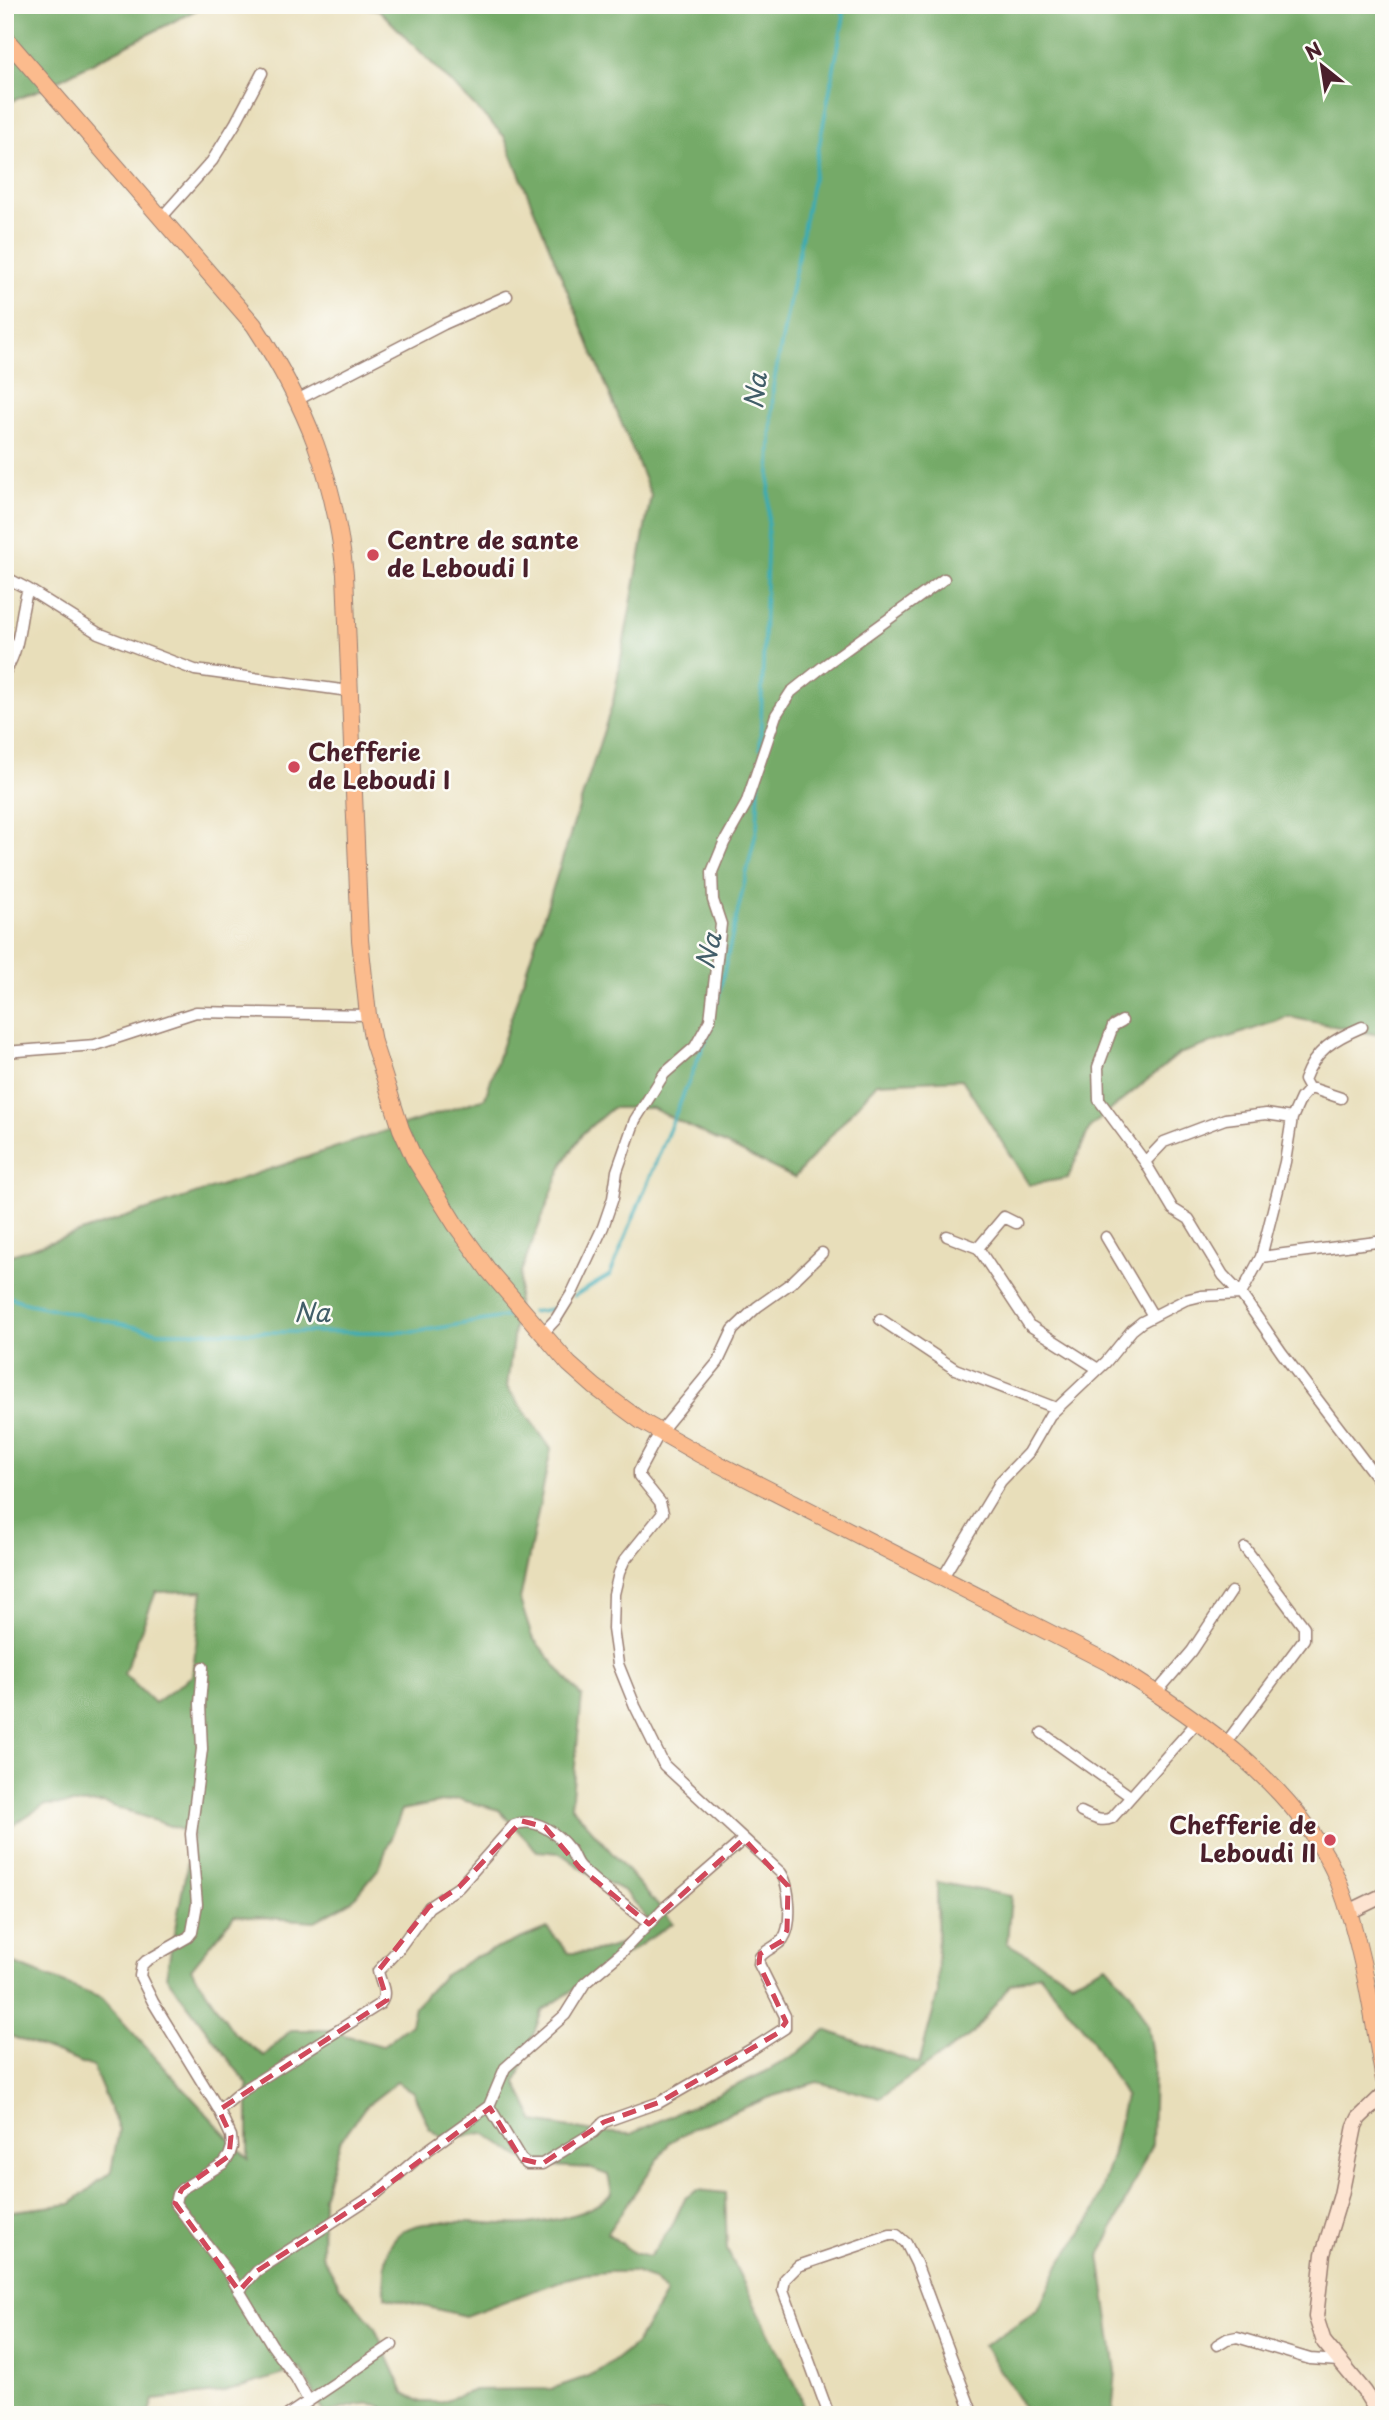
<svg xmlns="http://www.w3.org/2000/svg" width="1389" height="2420" viewBox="0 0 1389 2420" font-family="'Playpen Sans',sans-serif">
<rect width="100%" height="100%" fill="#fdfcf7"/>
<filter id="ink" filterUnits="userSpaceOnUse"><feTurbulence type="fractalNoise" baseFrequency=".0143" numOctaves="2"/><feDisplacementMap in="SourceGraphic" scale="14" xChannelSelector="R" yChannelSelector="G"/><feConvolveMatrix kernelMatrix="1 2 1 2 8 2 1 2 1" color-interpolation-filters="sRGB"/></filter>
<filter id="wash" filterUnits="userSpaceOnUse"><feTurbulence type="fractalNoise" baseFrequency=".00686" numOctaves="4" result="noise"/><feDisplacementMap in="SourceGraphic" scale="28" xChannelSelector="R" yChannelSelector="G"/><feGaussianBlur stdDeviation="1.57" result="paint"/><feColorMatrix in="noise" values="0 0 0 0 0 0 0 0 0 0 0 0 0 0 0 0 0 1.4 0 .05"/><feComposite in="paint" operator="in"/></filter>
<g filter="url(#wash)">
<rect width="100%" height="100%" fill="#e8deba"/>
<!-- forest -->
<path fill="#74aa68" stroke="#5f644a" stroke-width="2" fill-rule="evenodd" d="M5,5H206L39,90L5,104Z
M352,5H1384V1036L1289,1017L1179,1054L1090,1127L1068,1178L1029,1185L962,1079L877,1083L794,1178L652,1108H612L583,1133L563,1164L521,1272L507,1387L551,1449L520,1600L532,1637L582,1697L571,1806L673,1923L542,2011L516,2083L535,2122L594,2132L631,2134L765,2072L798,2053L825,2030L919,2064L938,1993L937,1882L1011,1896L1007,1943L1072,1981L1106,1965L1130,1992L1147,2024L1154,2066L1152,2144L1100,2256L1116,2371L1112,2415H1026L1018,2398L984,2346L1038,2310L1060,2263L1092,2217L1112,2156L1125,2096L1086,2031L1039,1974L1010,1985L973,2033L880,2098L817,2082L768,2098L694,2128L670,2142L607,2233L634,2253L649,2257L672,2226L685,2198L698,2190L725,2193L727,2250L801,2396L804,2415H392C376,2393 346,2409 325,2414L301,2369L225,2392L154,2400L149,2415H11L12,2403L5,2400V2212L71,2204L111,2171L119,2130L93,2067L5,2034V1960L101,1998L248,2159V2085L166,1976L193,1834L104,1803L44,1805L5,1830V1257L485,1098L613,702L651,495L504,136L379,10ZM203,1591L192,1676L154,1703L124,1674L156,1592ZM458,1799L499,1810L537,1851L560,1853L585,1871L624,1891L638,1906L649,1924C627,1946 599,1954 569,1953L547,1928L475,1957L443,1976L415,2006L411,2024L382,2046L327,2030H291L264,2056L234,2033L191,1969L234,1916L315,1921L352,1901L379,1868L402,1810ZM397,2082L413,2092L429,2128L444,2139L484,2133L533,2165L589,2168L608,2175L612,2194C589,2214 558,2220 528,2224C496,2228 409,2207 391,2244C383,2260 385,2280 385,2297L465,2316L566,2279L585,2274L608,2272H634L654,2279L666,2293L636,2344L606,2367L586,2377L551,2389L475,2390L440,2402H421L404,2393L374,2326L340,2287L322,2255L323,2197L340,2142L365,2107Z"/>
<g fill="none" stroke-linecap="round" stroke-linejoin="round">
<!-- stream -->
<path stroke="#39abb5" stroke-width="3.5" d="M760,748L773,387L844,16L839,5
M717,1002L757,828L759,780
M5,1295L26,1303L158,1332H415L521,1314
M574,1296L610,1275L711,1027
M532,1312L552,1309L561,1304"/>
</g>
</g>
<g filter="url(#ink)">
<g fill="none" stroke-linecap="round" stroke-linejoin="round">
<defs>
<path id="street" d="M161,218L212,161L235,124L262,73
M297,400L444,324L507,296
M5,577L28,589L98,633L195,670L349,691
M5,672C23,642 18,619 28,589
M1122,1021L1113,1026L1098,1067L1099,1100L1145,1162
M5,1052L95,1045L196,1012L368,1015
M1309,1089L1304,1080C1315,1050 1334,1039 1362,1027
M1292,1118L1266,1114L1225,1119L1164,1142L1145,1162L1173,1209L1189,1219L1223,1275L1241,1294L1282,1353L1384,1487
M947,1236L978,1248L1029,1325L1098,1369
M1106,1237L1153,1316
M978,1248L1004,1217L1016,1223
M1261,1257L1384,1241
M1241,1294L1261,1257L1285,1162L1292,1118L1301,1098L1309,1089H1314L1341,1098
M880,1319L955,1369L1056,1408
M542,1334L556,1319L572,1293L603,1227L613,1198L617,1171L635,1120L664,1074L695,1047L710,1020L721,924L713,900L712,872L724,843L746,804L776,715L791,692L825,665L944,579
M943,1577L1001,1481L1028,1453L1050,1415L1106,1362L1132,1330L1142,1322L1185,1300L1201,1296L1241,1294
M203,1667L200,1704L202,1749L191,1834L197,1904L192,1932L188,1937L146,1961L142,1965L140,1976L153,2002L219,2110L231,2136L232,2147L229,2156L224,2163L182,2189L177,2194L175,2203L228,2272L272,2345L296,2378L308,2400
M1157,1692L1192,1651L1231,1592
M1042,1733L1130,1796
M1226,1743L1304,1639V1627L1245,1548
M1081,1812C1092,1817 1101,1823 1112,1818L1198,1721
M489,2106L521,2159L527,2164H542L594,2132L604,2122L660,2102L757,2046L785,2028V2016L759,1964L760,1957C766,1949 777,1947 783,1939C793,1925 790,1886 781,1873L664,1765L635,1706L618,1664L613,1629L614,1594L619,1573L624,1561L663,1513L660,1502L639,1476V1471L660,1432L718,1362L733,1330L757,1307L791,1283L822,1253
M219,2110L239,2093L380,2004C389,1993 380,1983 378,1971L397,1951L429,1907L459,1887L514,1825C535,1816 557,1833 570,1850C574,1855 575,1863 581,1868C601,1888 626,1905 649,1924
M239,2291L257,2271L377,2193L421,2155L489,2106L505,2068L565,2015L585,1983L621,1953L663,1909L744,1839
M1217,2345L1227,2339L1237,2337L1310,2359L1339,2361
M288,2415L392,2345
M829,2415L783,2290L785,2279L798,2266L890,2235H897L906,2243L916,2263L973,2415"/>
<path id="secondary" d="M1349,1912L1384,1895
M1373,2415V2405L1365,2392L1324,2342L1316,2317L1323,2254L1341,2195L1355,2126L1359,2118L1384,2094"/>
<path id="primary" d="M5,38L254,325C308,408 334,476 345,574L360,940L368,1015L373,1042L401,1129L414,1158L455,1224L489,1271L569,1364L595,1387L641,1421L699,1454L1109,1663C1193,1715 1301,1787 1339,1883C1363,1946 1372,2014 1384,2080"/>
</defs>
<!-- street casing -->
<use href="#street" stroke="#997e72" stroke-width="13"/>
<!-- secondary casing -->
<use href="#secondary" stroke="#997e72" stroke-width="17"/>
<!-- primary casing -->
<use href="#primary" stroke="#997e72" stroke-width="18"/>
<!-- street -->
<use href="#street" stroke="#fff" stroke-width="10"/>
<!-- secondary -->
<use href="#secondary" stroke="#fde4d1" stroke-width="14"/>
<!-- primary -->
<use href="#primary" stroke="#fbbb8d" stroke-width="16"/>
</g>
</g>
<!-- marked area -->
<path fill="none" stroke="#d1495b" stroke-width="5" stroke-dasharray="14 9" stroke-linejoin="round" d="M522,1821L545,1827L580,1868L649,1924L744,1839L788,1886L787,1930L782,1941L760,1954L759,1964L786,2022L778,2033L660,2102L604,2122L542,2164L521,2159L490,2108L377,2193L257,2271L239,2291L175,2203L182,2189L229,2156L231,2136L219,2110L387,2000L378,1971L429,1907L459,1887Z"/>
<!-- markers -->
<g fill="#d1495b" stroke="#fdfcf7" stroke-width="2.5">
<circle cx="373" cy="555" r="7"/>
<circle cx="294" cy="767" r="7"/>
<circle cx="1330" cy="1840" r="7"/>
</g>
<g text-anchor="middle" stroke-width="5" stroke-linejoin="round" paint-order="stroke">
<!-- poi labels -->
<g font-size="24" font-weight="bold" fill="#4a1f2b" stroke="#fdfcf7" text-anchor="start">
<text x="387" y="549">Centre de sante<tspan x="387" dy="28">de Leboudi I</tspan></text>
<text x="308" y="761">Chefferie<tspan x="308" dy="28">de Leboudi I</tspan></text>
<text x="1316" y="1834" text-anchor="end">Chefferie de<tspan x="1316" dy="28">Leboudi II</tspan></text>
</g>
<!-- water labels -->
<g font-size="26" font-style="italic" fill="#425e69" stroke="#fdfcf7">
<text transform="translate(756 391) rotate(-84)" y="9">Na</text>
<text transform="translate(709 951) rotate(-77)" y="9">Na</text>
<text x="312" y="1322">Na</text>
</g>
</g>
<!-- margin -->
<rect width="1389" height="2420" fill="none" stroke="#fdfcf7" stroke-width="28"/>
<!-- north arrow -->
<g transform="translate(1322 66) rotate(330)" stroke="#fdfcf7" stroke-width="5" paint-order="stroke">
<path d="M0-5L12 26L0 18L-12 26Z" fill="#4a1f2b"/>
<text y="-10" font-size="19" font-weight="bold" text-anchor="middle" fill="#4a1f2b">N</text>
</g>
</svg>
